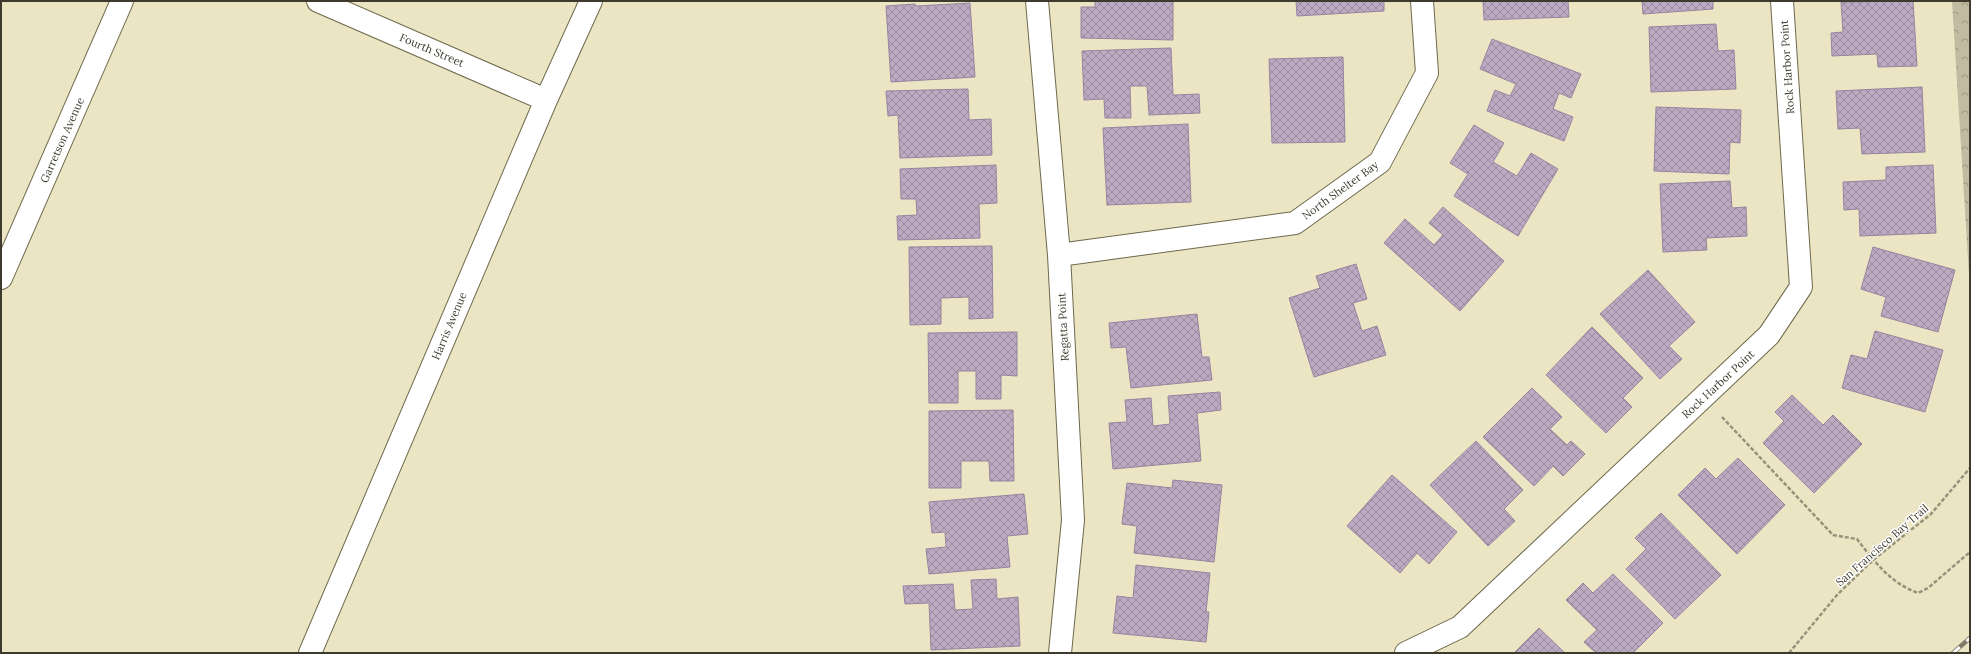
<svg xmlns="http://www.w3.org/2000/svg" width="1971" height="654" viewBox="0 0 1971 654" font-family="Lora,serif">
<defs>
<pattern id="park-crowns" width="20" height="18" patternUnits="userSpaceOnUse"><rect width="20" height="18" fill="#c0bba1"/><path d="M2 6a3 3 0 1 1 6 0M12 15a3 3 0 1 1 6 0" fill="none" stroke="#9d9984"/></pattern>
<pattern id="building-cross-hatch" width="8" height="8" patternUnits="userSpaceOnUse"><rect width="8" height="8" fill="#bcaac3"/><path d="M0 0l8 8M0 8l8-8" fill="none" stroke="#9a8c9f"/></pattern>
</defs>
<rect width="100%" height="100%" fill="#ebe5c4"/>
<!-- park -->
<path fill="url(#park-crowns)" d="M1952,1H1970V291Z"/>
<!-- building -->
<path fill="url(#building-cross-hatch)" stroke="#96849e" d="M1095,1H1173V40L1081,38V7H1095Z
M1296,1H1384V11L1297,16Z
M1483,1H1568L1569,17L1484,20Z
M1642,1H1713V9L1643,14Z
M1913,1L1917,66L1878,67L1877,54L1832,56L1831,33L1843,32L1841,2Z
M970,3L975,77L891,82L886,6L915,4L916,6Z
M1716,24L1718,51L1734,50L1736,89L1651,92L1649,27Z
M1492,39L1581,74L1571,98L1559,93L1553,109L1573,117L1564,141L1487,111L1495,90L1510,96L1516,84L1480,69Z
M1171,48L1173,95L1199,94L1200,113L1149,115L1147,86H1130L1131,118H1105L1104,99L1084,100L1082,51Z
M1343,57L1345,142L1272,143L1269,59Z
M1922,87L1925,152L1862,154L1860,128L1838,129L1836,91Z
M968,89L969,120L991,119L992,155L900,158L898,115L888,116L886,91Z
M1656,107L1741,110L1740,143L1730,142L1729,174L1654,171Z
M1188,124L1191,202L1107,205L1103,128Z
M1474,125L1504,143L1493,162L1517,176L1531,153L1558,169L1518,236L1454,196L1468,174L1450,163Z
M996,165L997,203L979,204L980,238L898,240L897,216L917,215L916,199H901L900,169Z
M1933,165L1936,233L1860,236L1859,209L1844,210L1843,182L1886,180V167Z
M1730,181L1732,208L1746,207L1747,236L1706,238L1707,250L1663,252L1660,184Z
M1443,207L1504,261L1460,311L1384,243L1405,219L1434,245L1443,235L1429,223Z
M992,246L993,318L969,319V297L941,298V324L910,325L909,247Z
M1873,247L1955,270L1938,332L1881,316L1886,297L1861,289Z
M1356,264L1367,299L1353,303L1362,331L1377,326L1386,355L1314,377L1289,298L1320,288L1316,276Z
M1648,270L1695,322L1669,346L1682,359L1660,379L1600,314Z
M1197,314L1202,357H1209L1212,380L1131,388L1126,347L1111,348L1109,323Z
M1592,327L1643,378L1623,398L1632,407L1606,433L1546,375Z
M1875,331L1943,350L1925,412L1842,388L1851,355L1867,359Z
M1017,332V376L1001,375V399H976V371H958V403H929L928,333Z
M1532,388L1562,417L1550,429L1567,445L1571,441L1585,454L1563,476L1553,466L1534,486L1483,437Z
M1220,392L1221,410L1197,413L1201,461L1113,469L1109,423L1127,422L1125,400L1151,398L1153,426L1170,424L1168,396Z
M1792,395L1823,425L1833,415L1862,444L1814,493L1763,443L1784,421L1775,412Z
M1013,410L1014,481H990L989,461H961V488H929V411Z
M1476,441L1523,490L1504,509L1515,521L1488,546L1430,485Z
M1738,458L1785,505L1737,554L1678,495L1705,468L1716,479Z
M1392,475L1457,532L1429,564L1417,553L1400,573L1347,526Z
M1173,480L1222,485L1214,562L1134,553L1137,526L1122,524L1127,483L1172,488Z
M1024,494L1028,534L1007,536L1010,567L929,574L926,549L946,547L945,532L932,533L929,502Z
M1661,513L1721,575L1675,619L1626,569L1646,549L1635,538Z
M1136,565L1210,573L1206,612H1209L1206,642L1113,633L1117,596L1133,598Z
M1613,574L1663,623L1633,653H1596L1584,642L1597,630L1566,600L1583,583L1593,593Z
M996,579L997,599L1018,597L1020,646L931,650L929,603L905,604L903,586L953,584L955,610L973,609L971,580Z
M1539,628L1565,653H1514Z"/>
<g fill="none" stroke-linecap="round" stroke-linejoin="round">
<defs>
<path id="minor" d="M318,1L546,100
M1037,1L1059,255L1073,520L1060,653
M1059,255L1295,223L1380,162L1427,73L1422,1
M1,278L122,1
M310,653L546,100L591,1
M1406,653L1460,627L1769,335L1801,287L1782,1"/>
</defs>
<!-- minor casing -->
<use href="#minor" stroke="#6e694c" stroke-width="24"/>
<!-- path -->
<path stroke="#96927b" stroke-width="2.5" stroke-dasharray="4 2" stroke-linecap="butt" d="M1722,417L1833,535L1857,539C1874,561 1890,583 1918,593L1928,588L1970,552
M1789,653L1837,595L1873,560L1931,514L1970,468"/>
<!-- minor -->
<use href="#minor" stroke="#fff" stroke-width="22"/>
<defs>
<path id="rail" d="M1953,653L1970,638"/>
</defs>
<!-- rail casing -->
<use href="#rail" stroke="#807b67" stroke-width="4.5"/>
<!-- rail -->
<use href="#rail" stroke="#fff" stroke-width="3" stroke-dasharray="9" stroke-linecap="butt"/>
</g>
<g text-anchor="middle" stroke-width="3" stroke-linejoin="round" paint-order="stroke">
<!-- street labels -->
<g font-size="11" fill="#3e3b2e" stroke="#fff">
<text transform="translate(432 50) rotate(23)" y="4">Fourth Street</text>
<text transform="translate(1787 67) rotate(-94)" y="4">Rock Harbor Point</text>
<text transform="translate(62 140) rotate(-66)" y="4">Garretson Avenue</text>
<text transform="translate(1340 190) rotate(-36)" y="4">North Shelter Bay</text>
<text transform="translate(449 326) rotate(-67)" y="4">Harris Avenue</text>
<text transform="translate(1063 327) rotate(-93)" y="4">Regatta Point</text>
<text transform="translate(1718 384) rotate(-43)" y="4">Rock Harbor Point</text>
<text transform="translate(1882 545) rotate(-41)" y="4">San Francisco Bay Trail</text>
</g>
</g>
<!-- border -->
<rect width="1971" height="654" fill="none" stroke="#3e3b2e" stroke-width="4"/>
</svg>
